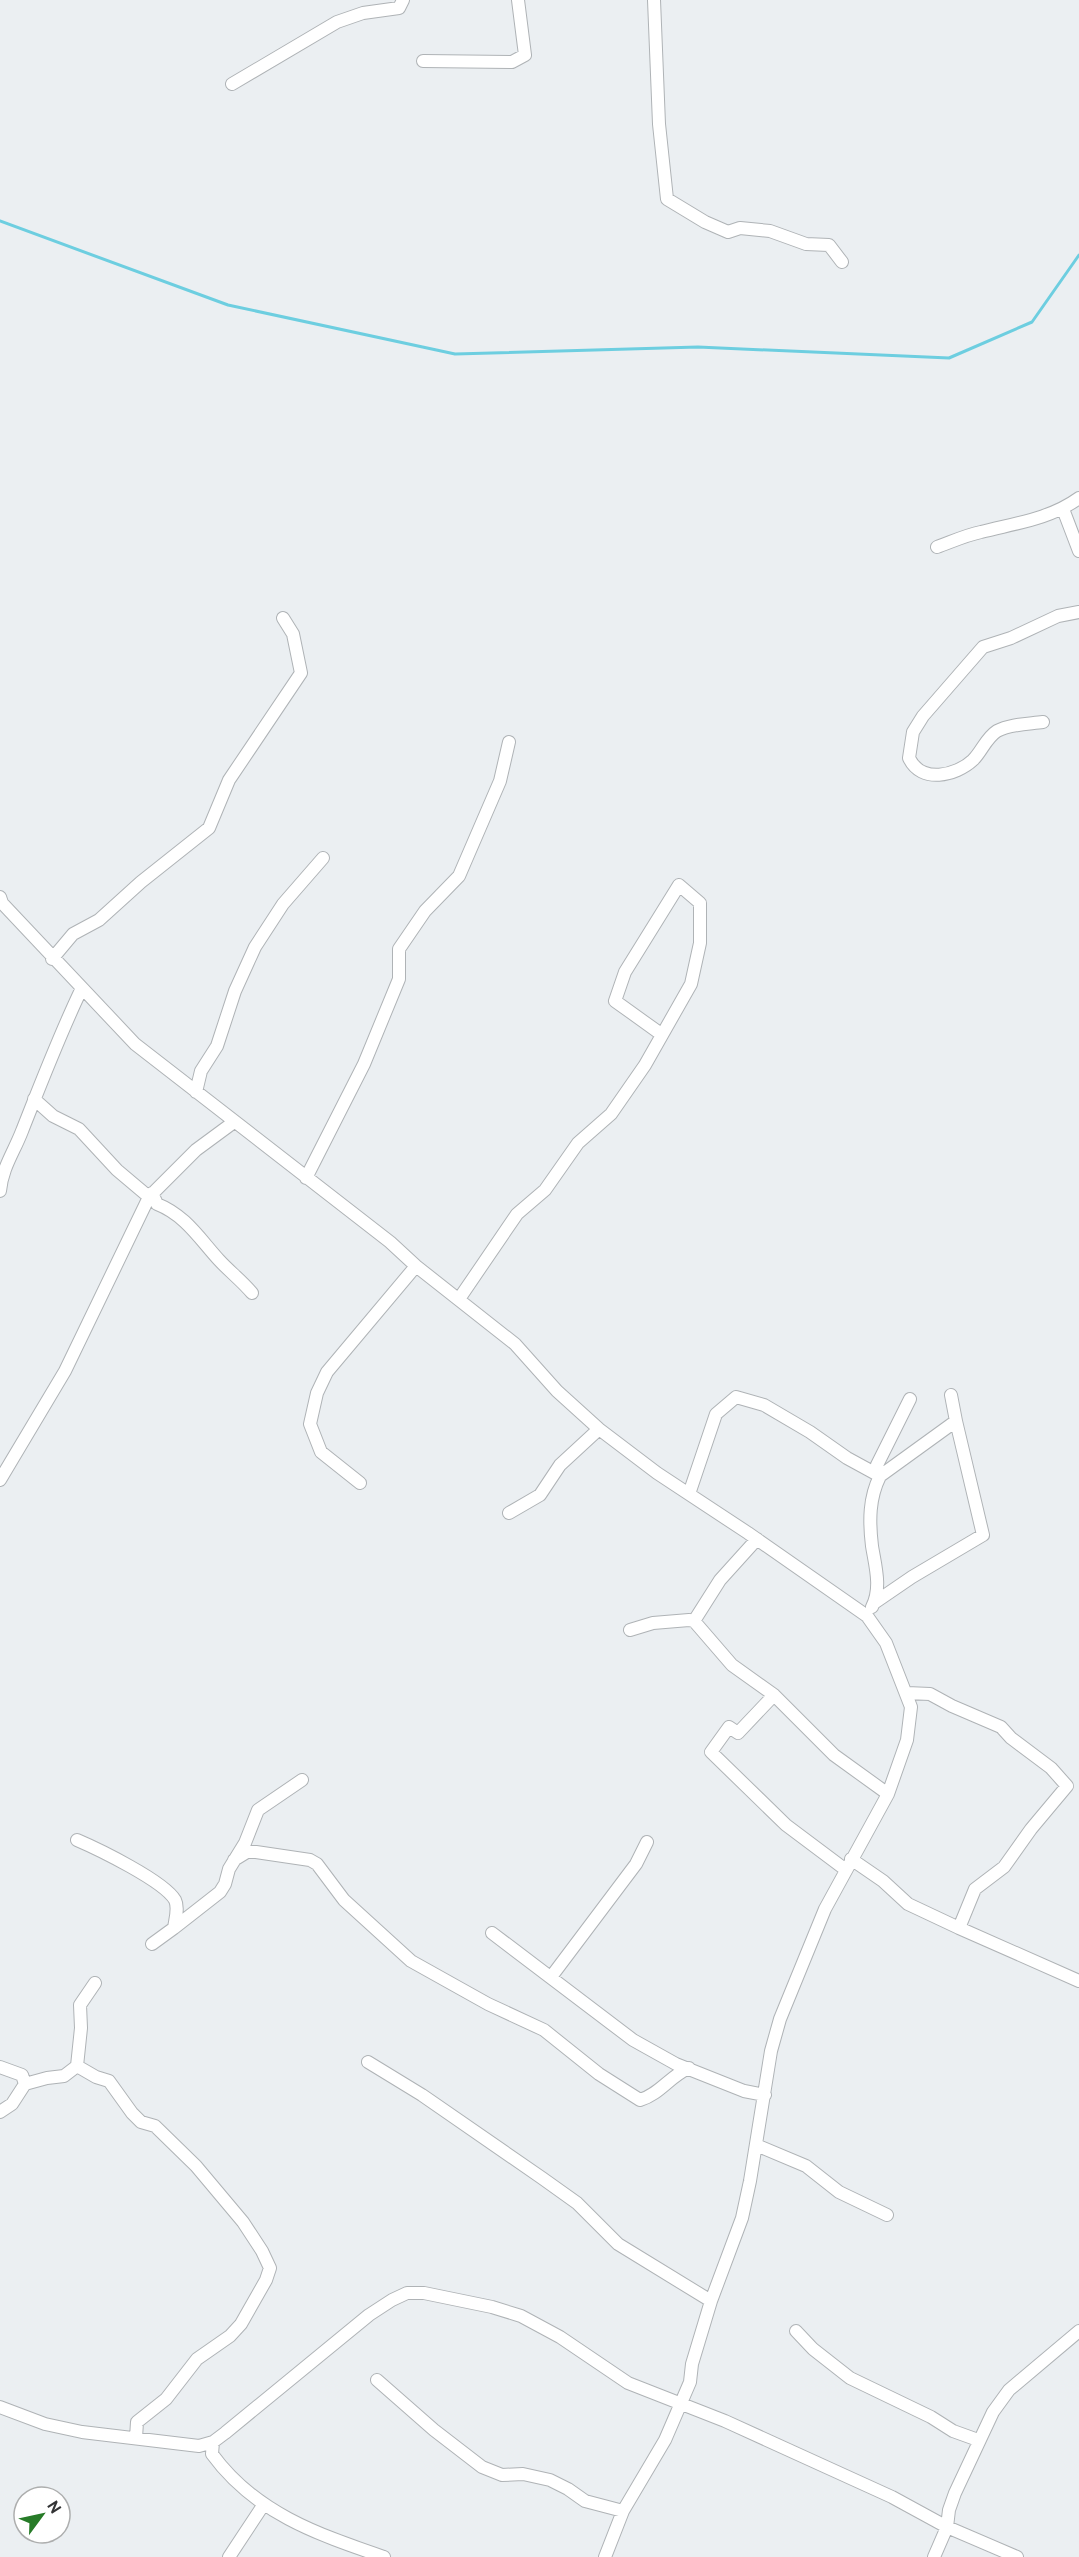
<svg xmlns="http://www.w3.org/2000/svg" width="1079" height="2557" viewBox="0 0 1079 2557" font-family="Overpass,sans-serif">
<rect width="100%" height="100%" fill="#ebeff2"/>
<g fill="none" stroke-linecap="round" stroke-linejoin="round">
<!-- stream -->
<path stroke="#6dcee0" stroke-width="3" d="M0,221L228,305L455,354L698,347L949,358L1032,322L1079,255"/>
<defs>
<path id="minor" d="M654,0L659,124L667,199L705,222L728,232L740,228L770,231L806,244L829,245L842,262
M423,61L512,62L525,55L518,0
M232,84L337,22L363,13L399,8L403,0
M1063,509L1079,551
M937,547C951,542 966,535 981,532C1016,523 1050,519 1079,498
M1043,722C1028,724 1010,724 997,731C986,738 982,751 973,760C956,776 921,784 909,758L913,732L923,716L983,647L1011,638L1058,616L1079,612
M0,897L2,903L135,1044L390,1242L416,1266L515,1344L557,1391L599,1429L657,1473L748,1533L867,1616L886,1643L911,1707L907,1740L888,1794L825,1909L780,2019L771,2051L750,2181L742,2218L711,2301L692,2364L690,2382L665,2440L623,2511L605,2557
M52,959L73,934L99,920L141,882L209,828L229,780L301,673L293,634L283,618
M196,1092L201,1071L217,1046L235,991L255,947L283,904L323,858
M34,1099L53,1116L79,1129L117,1170L149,1197
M306,1178L364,1064L399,979V949L425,911L459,876L500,781L509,742
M0,1191C2,1168 14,1152 22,1131C41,1083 59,1036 81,990
M152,1193L157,1204C185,1215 199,1238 219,1260C229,1271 242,1281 252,1293
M459,1299L517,1214L545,1190L578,1143L611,1114L645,1065L691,984L700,943V903L679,885L625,972L615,1001L661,1034
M0,1480L65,1371L149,1197L196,1150L234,1122
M360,1483L321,1452L310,1424L317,1393L327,1372L416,1266
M689,1494L716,1414L736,1397L764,1405L810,1432L847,1458L880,1476L956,1421L951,1395
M509,1513L540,1495L560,1465L599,1429
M874,1603L912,1577L983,1535L956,1421
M872,1607C882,1588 875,1565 872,1546C869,1521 869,1498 880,1476L877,1465L910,1399
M694,1621L720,1580L757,1539
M630,1630L653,1623L689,1620L694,1621L732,1665L774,1695L834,1755L888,1794
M774,1695L738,1733L729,1727L711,1752L786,1825L846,1870
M77,1840C98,1849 164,1881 175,1900C179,1908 175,1920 174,1928L152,1944
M851,1859L883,1881L908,1904L959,1928L975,1889L1004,1867L1031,1829L1067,1786L1051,1768L1011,1738L1001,1727L952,1706L930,1694L907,1693
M234,1860L247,1852H256L310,1860L317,1864L344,1900L411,1961L488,2004L544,2030L599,2074L640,2100C660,2094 670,2076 689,2068
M174,1928L220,1892L225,1884L229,1869L245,1843L258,1810L302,1780
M959,1928L1079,1981
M492,1933L633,2040L676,2064L744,2091L765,2095
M551,1977L636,1864L647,1842
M368,2062L422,2095L542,2178L577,2203L618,2244L711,2301
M77,2066L96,2077L109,2081L132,2113L141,2122L155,2126L196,2166L243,2222L262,2251L270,2268L266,2280L241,2324L230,2336L197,2359L166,2399L137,2422L136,2438
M0,2067L22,2075L25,2084L47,2078L64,2076L77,2066L81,2028L80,2005L95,1983
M0,2112L12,2104L25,2084
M756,2145L806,2166L839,2192L887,2215
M796,2331L813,2349L850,2378L931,2417L953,2431L978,2440
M377,2380L434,2430L482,2467L502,2475L523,2474L550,2480L568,2489L585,2501L623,2511
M0,2407L45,2424L82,2432L199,2446L213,2442L225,2433L369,2315L392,2300L407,2293H424L492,2307L521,2316L560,2337L628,2383L725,2421L892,2497L947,2527L1017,2557
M213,2442L212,2454C255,2513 317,2534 384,2557
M229,2557L264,2504
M934,2557L947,2527L949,2510L955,2493L993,2412L1009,2390L1079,2331"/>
</defs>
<!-- minor casing -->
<use href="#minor" stroke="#afb3b6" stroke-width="14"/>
<!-- minor -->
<use href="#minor" stroke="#fff" stroke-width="12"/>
</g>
<!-- north arrow -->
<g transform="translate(42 2515) rotate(57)"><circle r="28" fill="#ffffff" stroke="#adaeae" stroke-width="1.5"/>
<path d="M0-4.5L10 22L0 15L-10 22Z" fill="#277b28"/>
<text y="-9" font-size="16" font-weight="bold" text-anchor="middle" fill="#333435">N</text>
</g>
</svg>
